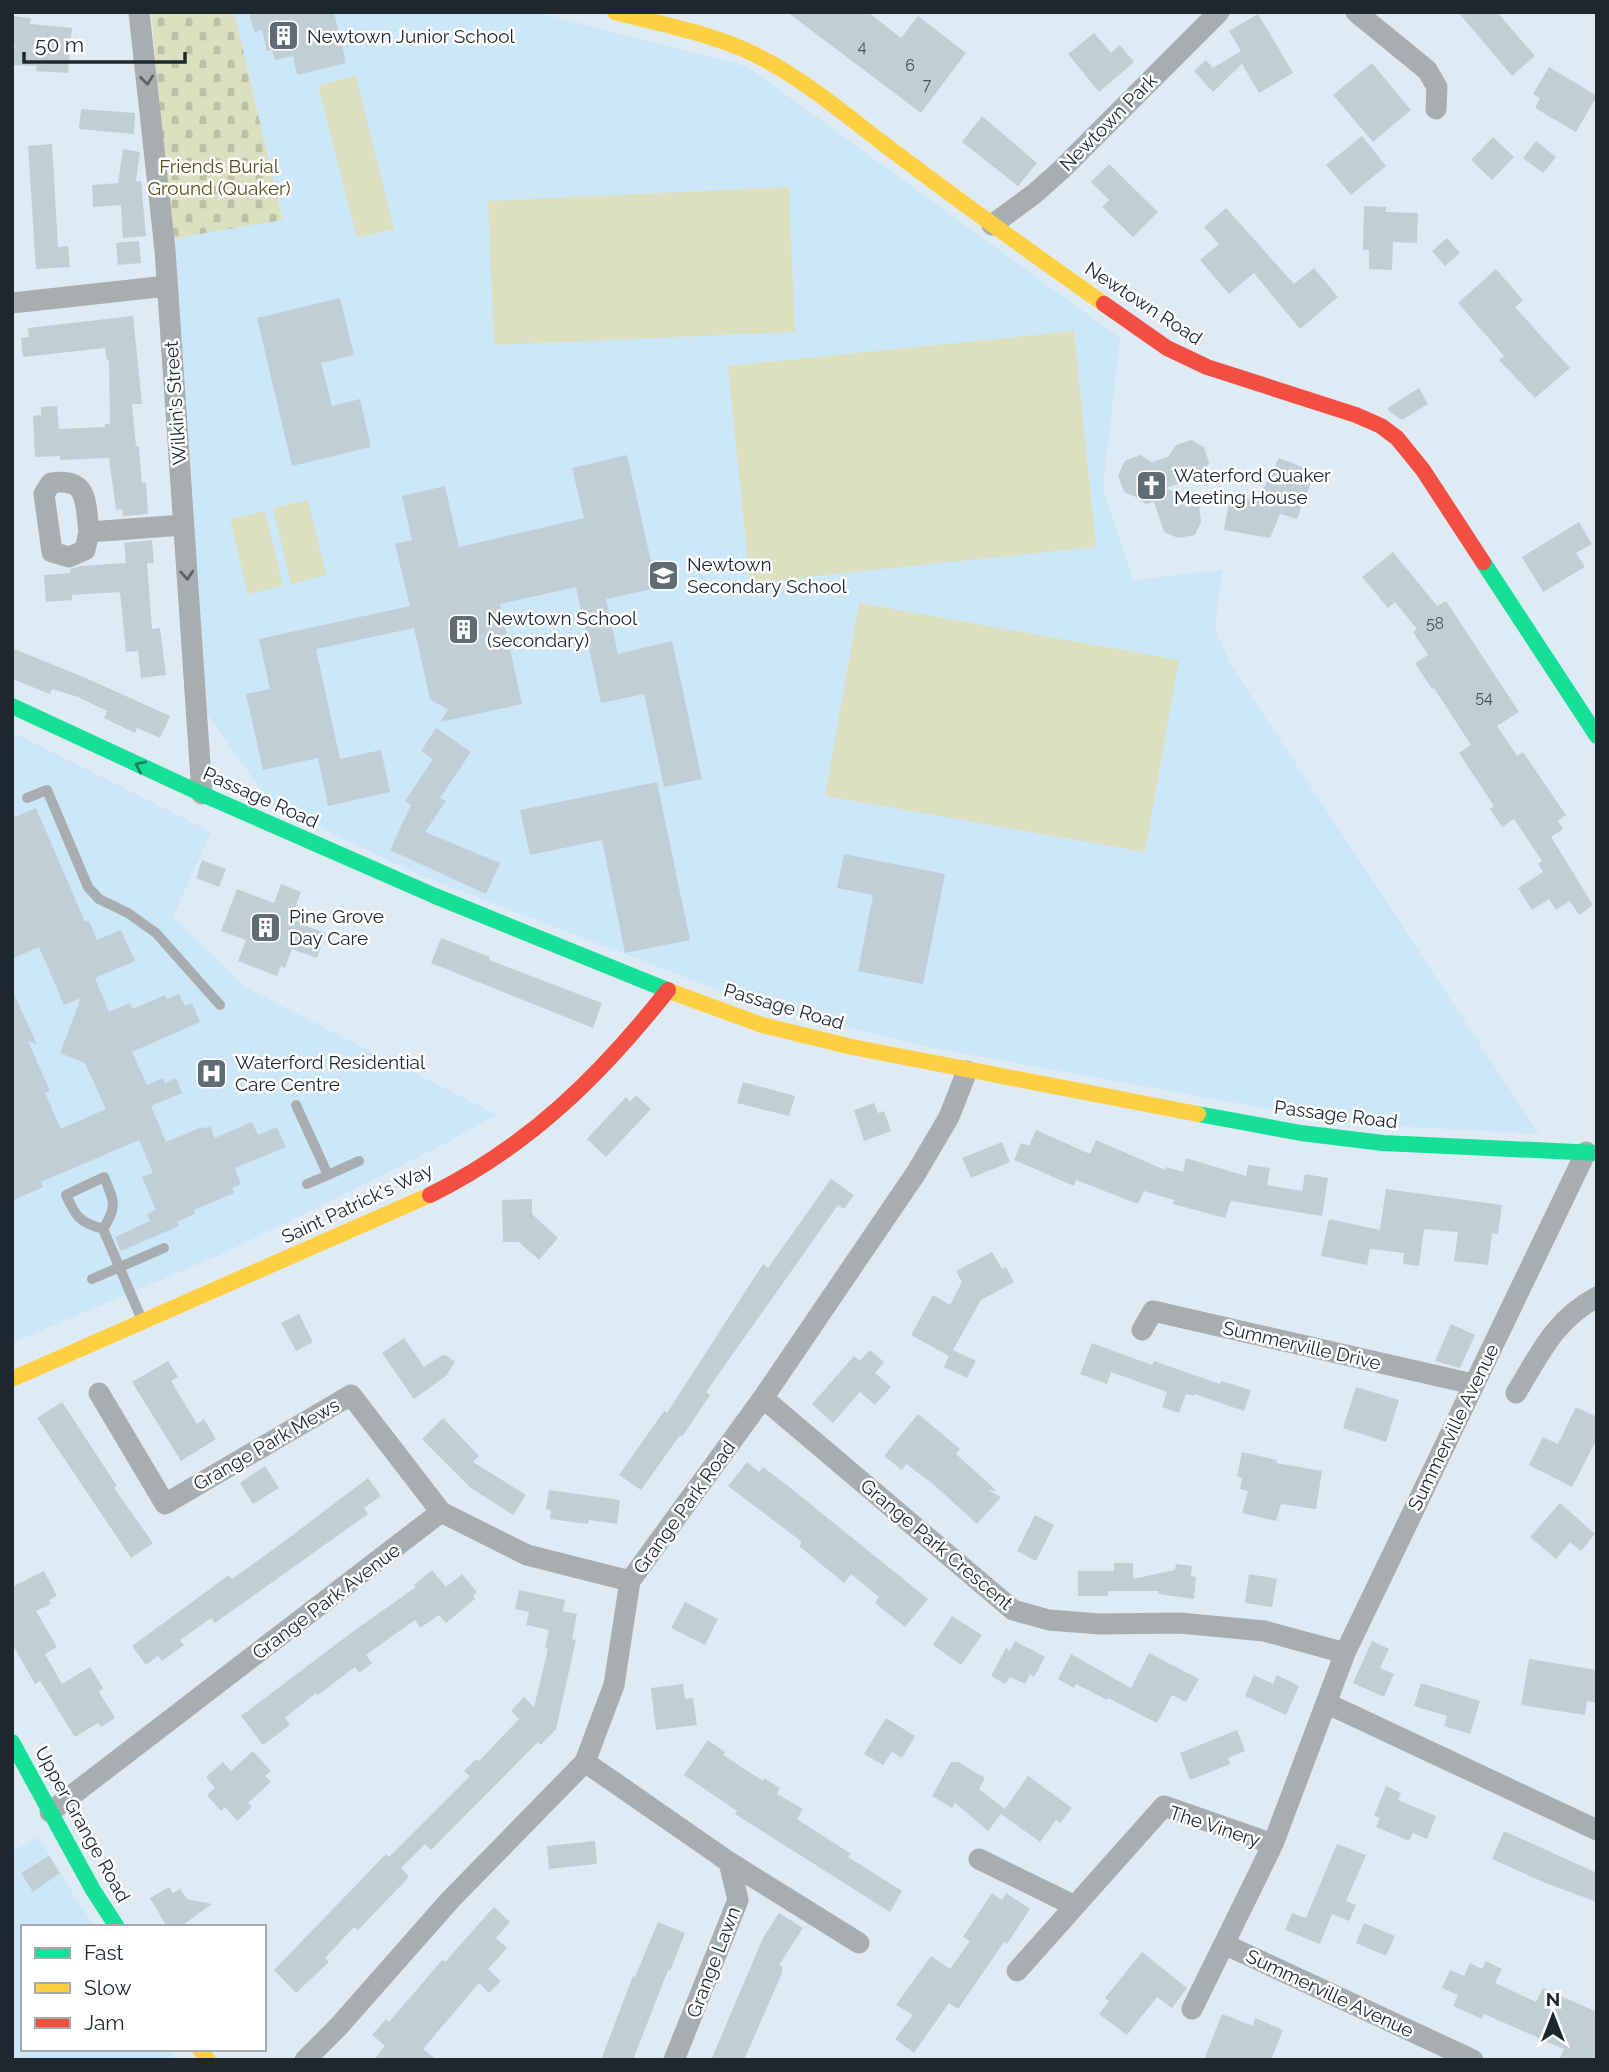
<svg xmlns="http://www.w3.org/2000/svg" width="1609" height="2072" viewBox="0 0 1609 2072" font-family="Raleway,sans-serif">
<defs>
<pattern id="cemetery-stones" width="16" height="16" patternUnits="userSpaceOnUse" patternTransform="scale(1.75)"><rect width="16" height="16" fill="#dde0c0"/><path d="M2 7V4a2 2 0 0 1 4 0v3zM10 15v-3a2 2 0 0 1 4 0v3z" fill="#bdc0a5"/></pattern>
</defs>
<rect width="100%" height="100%" fill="#deebf4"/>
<!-- built -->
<path fill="#cce7f8" d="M234,12H537L748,67L1120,338L1103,488L1133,580L1222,570L1215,629L1231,665L1539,1134L1352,1124L933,1048L768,1009L422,876L271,804L207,714L172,239L283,219Z
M12,732L211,832L173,917L248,989L497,1115L427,1153L224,1253L12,1343Z
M38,1837L94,1927H23V2049H170L177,2060H12V1852Z"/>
<!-- cemetery -->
<path fill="url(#cemetery-stones)" d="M151,12H234L283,220L172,239Z"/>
<!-- pitch -->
<path fill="#dde0c0" d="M356,76L394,229L357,238L318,85Z
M789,187L795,332L494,345L488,201Z
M1074,331L1096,547L750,583L728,366Z
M308,500L326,575L291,584L273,508Z
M265,511L283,586L248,594L230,519Z
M859,603L1179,660L1145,852L825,796Z"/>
<!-- building -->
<path fill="#c2ced6" d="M249,12H334L346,63L297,75L293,56L275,60L272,50L267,51L262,30L254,32Z
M787,12H868L901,38L918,16L966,53L921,113Z
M1458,12H1497L1535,56L1512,76Z
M1258,14L1293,73L1259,93L1242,64L1213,92L1194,71L1206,60L1213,68L1241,51L1229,31Z
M12,16L31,18L30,24L72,28L68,73L36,71L37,66L13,65L15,43H12Z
M1094,33L1111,53L1120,45L1134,62L1099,92L1068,54Z
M1372,63L1411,110L1373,142L1333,95Z
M1549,67L1597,96L1576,132L1535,108L1540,98L1533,94Z
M81,109L135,113L134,134L79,129Z
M982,116L1037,163L1018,186L962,142Z
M1362,136L1386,166L1351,195L1326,165Z
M1493,137L1514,157L1492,180L1471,160Z
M1536,141L1556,157L1543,173L1523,158Z
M52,144L58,247L68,246L70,267L36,269L28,146Z
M123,149L140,152L136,181H141L146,236L123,238L121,205L93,207L92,185L118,183Z
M1109,164L1158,212L1133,237L1102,207L1109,200L1091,182Z
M1364,206L1386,207V212L1418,213L1417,243L1393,242L1392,270L1369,269V250H1363Z
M1226,208L1294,284L1314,268L1338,297L1300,329L1254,273L1229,294L1200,260L1219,244L1204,227Z
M1447,238L1460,253L1445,266L1432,251Z
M139,241L141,263L118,265L116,243Z
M1496,269L1523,300L1515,307L1570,368L1535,398L1499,360L1504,356L1458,303Z
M340,298L354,355L321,363L332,406L360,399L371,447L292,466L257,318Z
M133,316L142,404H132L136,446H139L142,483H146L148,514L123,516L122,509L116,510L109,458L60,460V456L35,457L33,416L41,415V407L57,406L59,429L105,427V424H110L109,360H107L105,348L23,357L21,338L29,337L28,328Z
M1419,388L1428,404L1402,420L1389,411L1388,408Z
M1191,440L1204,447L1209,463L1204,475L1166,488L1199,504L1201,522L1195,535L1178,538L1164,532L1154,502L1146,504L1136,497L1124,492L1118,475L1125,461L1140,455L1152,462L1168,457L1176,445Z
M627,455L657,588L606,599L618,654L672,641L702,779L664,787L644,694L601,703L576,587L500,604L522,704L440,722L448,710L430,699L414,628L316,649L340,759L381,750L390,792L328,806L318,758L263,770L246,694L270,689L259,639L410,606L395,544L412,540L402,496L445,486L459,547L584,518L572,468Z
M1279,458L1315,472L1297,519L1280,514L1270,538L1224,530L1230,496L1258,500Z
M1579,522L1592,544L1576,553L1585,567L1543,592L1522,557Z
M152,540L154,563H147L152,629L160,628L166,675L141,678L138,651L126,652L120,592L72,595V600L46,602L44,575L70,573V569L81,566L126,563L124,543Z
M1393,552L1437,606L1446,601L1519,712L1497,726L1517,756L1523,752L1566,815L1558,821L1563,829L1551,837L1593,905L1579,915L1570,901L1556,910L1549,899L1532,910L1518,888L1543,872L1538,864L1542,861L1514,819L1502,827L1490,809L1494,806L1459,753L1471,745L1434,688L1432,689L1415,663L1428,655L1413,632L1417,629L1395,602L1388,608L1362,577Z
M12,648L88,679L170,716L160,738L137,728L135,733L104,718L107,711L78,697L52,689L50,694L12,679Z
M436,728L471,752L440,798L446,801L425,832L500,863L486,894L390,850L411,805L405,801L433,759L421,751Z
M657,782L690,940L625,953L602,840L530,855L520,810Z
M36,808L85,922L89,921L97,940L121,930L135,961L95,978L109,1012L130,1003L133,1009L165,995L167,999L179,994L185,1006L192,1003L200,1022L132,1052L147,1085L163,1078L165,1083L176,1078L182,1093L151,1106L166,1142L202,1127L204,1129L210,1126L215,1138L252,1122L258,1135L277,1127L286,1147L235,1168L241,1184L232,1188L234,1193L194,1210L195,1214L177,1222L179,1226L121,1251L115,1237L150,1221L147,1214L156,1210L142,1177L153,1173L139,1140L41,1182L43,1187L12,1201V990L37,1044L28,1041L50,1091L45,1093L61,1129L106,1109L85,1063L60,1053L81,998L64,1005L39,947L12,959V818Z
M844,854L945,874L923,984L858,971L873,895L837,888Z
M202,860L226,869L219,887L196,878Z
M281,884L301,892L293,913L304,917L301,924L326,933L317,958L292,949L285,968L281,966L277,976L238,961L246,940L221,931L237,889L274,903Z
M441,938L490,957L489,960L602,1003L593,1028L431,963Z
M743,1082L795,1096L789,1116L737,1103Z
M636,1095L651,1109L606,1157L587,1139L626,1097L630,1102Z
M874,1103L878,1113L884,1111L891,1131L864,1141L854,1110Z
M1036,1130L1090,1154L1096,1140L1165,1170L1166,1167L1183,1172L1186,1158L1246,1176L1248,1165L1270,1168L1267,1185L1302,1191L1305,1174L1328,1178L1322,1216L1231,1201L1225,1218L1173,1204L1174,1200L1144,1191L1138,1204L1076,1180L1074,1186L1014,1160L1021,1143L1029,1146Z
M1002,1142L1010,1162L971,1178L962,1158Z
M831,1179L854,1195L844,1209L838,1205L706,1392L710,1395L682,1437L680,1435L641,1490L619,1475L664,1411L667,1413L763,1264L768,1268Z
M1386,1189L1502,1205L1498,1234L1492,1233L1488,1265L1454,1261L1458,1232L1424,1229L1419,1266L1403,1264L1404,1253L1370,1249L1367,1265L1321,1256L1329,1219L1380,1230Z
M532,1199V1214L558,1238L539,1260L519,1242H503L502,1200Z
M992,1252L1002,1269L1006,1267L1014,1282L981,1300L953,1350L976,1361L967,1378L944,1367L949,1356L911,1335L933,1295L950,1305L962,1282L956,1271Z
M299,1314L313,1342L296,1351L281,1323Z
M1451,1324L1475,1335L1460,1368L1435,1361Z
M404,1338L424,1367L441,1356L446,1355L455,1362L446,1376L414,1399L382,1353Z
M1092,1343L1152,1365L1154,1361L1220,1384L1221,1381L1251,1390L1244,1411L1194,1394V1396L1186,1394L1179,1413L1162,1407L1167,1392L1111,1372L1107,1384L1080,1374Z
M870,1350L884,1362L875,1373L891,1387L875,1405L860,1392L833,1423L812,1404L854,1356L860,1361Z
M168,1361L178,1377L171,1381L197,1424L204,1419L216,1439L181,1461L132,1382Z
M1356,1387L1399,1400L1386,1442L1343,1428Z
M62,1402L117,1486L114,1488L153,1543L131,1558L37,1418Z
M1576,1407L1597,1417V1439L1572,1487L1529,1465L1543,1437L1558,1444Z
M918,1414L960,1449L956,1454L997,1491L988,1490L1001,1497L977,1524L932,1483L906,1464L902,1470L884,1456Z
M443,1418L479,1456L473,1462L526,1495L513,1515L471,1488L422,1439Z
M1242,1452L1277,1460L1276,1463L1322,1471L1316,1509L1281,1504L1276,1521L1242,1513L1248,1491L1240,1489L1242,1478L1237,1476Z
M747,1462L759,1472L763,1467L788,1486L928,1599L905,1627L875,1603L879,1597L851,1574L844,1583L799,1546L802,1542L728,1486Z
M265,1466L279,1488L253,1504L240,1483Z
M368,1478L381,1496L364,1508L368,1514L215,1623L211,1618L180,1640L184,1645L162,1661L158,1656L146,1665L132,1646L229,1575L232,1579L282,1543Z
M549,1490L620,1500L617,1524L589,1520L588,1524L550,1519L551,1510L546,1509Z
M1560,1503L1595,1534L1581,1551L1570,1542L1556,1559L1530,1537Z
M1035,1515L1054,1525L1036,1561L1017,1551Z
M1114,1563H1133V1579L1175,1570L1176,1564L1192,1566L1191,1576L1196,1577L1194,1599L1159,1594L1158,1591H1108V1596H1078V1571H1114Z
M432,1570L446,1587L462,1574L477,1592L473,1596L475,1599L446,1623L439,1615L420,1628L415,1620L398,1632L366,1655L372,1663L359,1673L355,1667L318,1695L316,1693L285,1718L290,1725L263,1745L241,1716L355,1630L416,1587L414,1585Z
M44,1571L57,1596L49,1600L51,1604L36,1611L57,1647L45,1654L62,1684L90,1667L103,1688L99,1692L115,1718L101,1727L98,1723L75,1737L40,1681L35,1684L12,1644V1587Z
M1249,1574L1277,1579L1272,1607L1245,1603Z
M519,1590L565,1600L563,1611L577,1614L572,1639L576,1640L556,1729L541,1745L538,1742L431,1850L425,1844L401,1868L409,1877L358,1930L354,1927L325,1958L329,1962L296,1993L274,1970L386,1854L389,1857L470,1776L464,1771L476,1759L479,1761L519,1719L511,1711L524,1697L534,1707L548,1649L545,1648L549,1630L526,1625L529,1612L515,1609Z
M685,1602L718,1619L705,1645L671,1628Z
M952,1616L982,1635L961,1665L933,1645Z
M1015,1641L1045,1657L1034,1677L1030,1674L1025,1684L1010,1677L1005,1684L991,1676L1006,1648L1010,1651Z
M1372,1641L1389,1649L1380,1668L1394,1674L1384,1697L1353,1683Z
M1149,1653L1199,1679L1186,1702L1172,1695L1157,1723L1108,1698L1107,1700L1076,1684L1074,1688L1058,1679L1071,1654L1131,1688Z
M1529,1659L1597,1670V1703L1587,1701L1585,1715L1521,1705Z
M1254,1675L1273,1684L1277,1675L1299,1686L1286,1715L1245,1696Z
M1421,1683L1480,1701L1470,1734L1444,1726L1447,1716L1414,1706Z
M683,1684L685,1699L693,1698L697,1725L656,1730L651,1688Z
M886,1718L915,1736L902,1758L892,1752L883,1765L864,1754Z
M1237,1730L1245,1751L1228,1758L1230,1764L1190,1780L1180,1753Z
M708,1740L725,1752L723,1755L763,1781L764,1778L780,1788L777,1794L803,1809L797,1819L851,1854L848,1857L902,1891L890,1912L735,1814L737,1811L684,1775Z
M253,1751L271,1771L265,1776L271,1782L248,1803L252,1807L237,1821L225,1807L221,1811L207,1795L215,1788L206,1777L223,1762L231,1771Z
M951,1762H958L985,1778L979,1789L1005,1809L1028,1776L1072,1808L1060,1823L1056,1820L1040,1842L1001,1814L988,1831L955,1803L952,1808L932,1796Z
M1386,1786L1401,1793L1398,1800L1436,1816L1427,1839L1413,1833L1409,1841L1376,1827L1380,1818L1374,1816Z
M1504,1831L1597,1873V1902L1543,1882L1492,1859Z
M595,1841L597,1864L549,1869L547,1846Z
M1337,1844L1366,1855L1346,1901L1356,1905L1349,1921L1332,1914L1320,1944L1285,1930L1292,1913L1306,1918Z
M49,1856L60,1873L33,1892L21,1873Z
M169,1887L173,1893L180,1889L187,1899L212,1904L180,1927H167L150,1898Z
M992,1893L1002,1900L1006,1893L1030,1909L1007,1944L1004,1942L958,2009L949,2003L914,2053L895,2039L913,2015L896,2005L931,1956L950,1969L970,1941L963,1937Z
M494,1907L510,1922L496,1938L507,1948L488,1969L501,1981L489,1993L479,1983L423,2049L437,2060H374L385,2046L372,2035L386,2019L389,2022L442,1960L445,1962Z
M779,1913L803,1928L779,1965L782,1966V1973L744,2060H711L763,1938Z
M658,1922L685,1933L670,1971L668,1970L633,2060H601L633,1976L635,1977Z
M1364,1923L1395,1936L1386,1956L1356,1943Z
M1142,1952L1187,1988L1172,2008L1157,1997L1127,2035L1099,2014L1109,2001L1105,1998Z
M1486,1961L1502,1969L1495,1983L1536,2002L1543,1988L1597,2012V2060H1559L1564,2049L1484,2014L1482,2019L1453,2006L1458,1995L1442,1988L1450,1970L1464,1976L1470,1963L1482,1969Z
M1222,2014L1253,2026L1255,2018L1283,2030L1271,2060H1204Z"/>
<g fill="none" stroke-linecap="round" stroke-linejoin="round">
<!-- lane -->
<path stroke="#a8adb0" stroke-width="10" d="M27,798L47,790L88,887L99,899L128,913L156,933L220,1005
M296,1105L328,1175L307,1184
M328,1175L359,1161
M103,1229C118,1206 114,1201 104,1177L66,1195C76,1217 79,1222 103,1229L142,1320
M92,1279L164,1248"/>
<!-- street -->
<path stroke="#a8adb0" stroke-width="21" d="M139,12L165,250L202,794
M1356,12L1427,70L1437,87L1436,109
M992,225L1034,194L1061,170L1219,12
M12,303L167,286
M89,532C85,502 89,477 51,483L44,494L52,552L69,557L85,550L89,532L183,525
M1142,1330L1153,1311L1473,1384
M99,1393L165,1504L351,1395L441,1512
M1516,1393C1540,1354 1554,1320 1597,1297
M763,1398L1013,1610L1049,1620L1099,1624L1180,1623L1264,1631L1345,1653
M1326,1703L1597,1830
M585,1762L729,1862L738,1900L674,2060
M50,1812L441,1512L527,1555L630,1581
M979,1859L1075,1906
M729,1862L859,1943
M1017,1971L1164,1806L1273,1844
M1192,2009L1224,1944
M305,2060L339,2026L451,1899L585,1762L614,1685L630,1581L763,1398L916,1173L949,1117L967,1071
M1473,2060L1224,1944L1273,1844L1345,1653L1586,1152"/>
<!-- fast -->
<path stroke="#16e098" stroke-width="16" d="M1483,562L1597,736
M12,706L202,794L435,896L672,992
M1198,1114L1301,1133L1383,1143L1597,1153
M12,1742L93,1890L117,1927"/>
<!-- slow -->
<path stroke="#ffcf43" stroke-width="16" d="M615,12C657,23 703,32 743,49C798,73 845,115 893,151C962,203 1033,254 1104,304
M672,992L762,1025L852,1047L1198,1114
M12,1379L430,1195
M200,2049L208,2060"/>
<!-- jam -->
<path stroke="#f24e42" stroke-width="16" d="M1104,304L1167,348L1207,367L1356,415L1381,426L1397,438L1423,470L1483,562
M430,1195C528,1147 601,1075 668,990"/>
</g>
<!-- one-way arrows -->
<defs><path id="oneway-chevron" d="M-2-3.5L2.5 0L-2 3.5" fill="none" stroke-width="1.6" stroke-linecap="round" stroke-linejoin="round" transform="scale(1.75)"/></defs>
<g stroke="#5b6368">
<use href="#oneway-chevron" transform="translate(147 80) rotate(84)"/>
<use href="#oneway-chevron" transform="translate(187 575) rotate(86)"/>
</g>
<use stroke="#198463" href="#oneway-chevron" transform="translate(140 766) rotate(-155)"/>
<!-- icons -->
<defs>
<symbol id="building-square" viewBox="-11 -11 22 22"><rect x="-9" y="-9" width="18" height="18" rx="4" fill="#606c73" stroke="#fff"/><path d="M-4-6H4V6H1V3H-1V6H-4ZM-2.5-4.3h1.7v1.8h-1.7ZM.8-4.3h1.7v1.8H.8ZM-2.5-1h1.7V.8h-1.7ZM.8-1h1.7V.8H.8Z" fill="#fff"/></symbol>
<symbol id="church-square" viewBox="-11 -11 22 22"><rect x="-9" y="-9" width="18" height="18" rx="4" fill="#606c73" stroke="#fff"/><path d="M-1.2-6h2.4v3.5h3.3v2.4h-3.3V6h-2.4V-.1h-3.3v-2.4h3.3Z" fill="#fff"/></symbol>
<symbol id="school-square" viewBox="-11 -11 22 22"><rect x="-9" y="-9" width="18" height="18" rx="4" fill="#606c73" stroke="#fff"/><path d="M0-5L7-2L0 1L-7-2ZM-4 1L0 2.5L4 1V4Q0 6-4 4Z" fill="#fff"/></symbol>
<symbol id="hospital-square" viewBox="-11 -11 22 22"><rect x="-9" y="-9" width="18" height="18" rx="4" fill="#606c73" stroke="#fff"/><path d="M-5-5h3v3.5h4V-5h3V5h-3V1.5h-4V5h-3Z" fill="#fff"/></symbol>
</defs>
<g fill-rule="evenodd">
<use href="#building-square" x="266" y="18" width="35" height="35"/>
<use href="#church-square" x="1134" y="468" width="35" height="35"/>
<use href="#school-square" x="646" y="558" width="35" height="35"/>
<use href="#building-square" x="446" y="612" width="35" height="35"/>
<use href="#building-square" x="248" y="910" width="35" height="35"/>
<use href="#hospital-square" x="194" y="1056" width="35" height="35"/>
</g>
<g text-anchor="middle" stroke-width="5" stroke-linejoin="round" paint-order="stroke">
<!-- number labels -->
<g font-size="16" fill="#465158">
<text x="862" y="52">4</text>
<text x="910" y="71">6</text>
<text x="927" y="90">7</text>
<text x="1435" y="629">58</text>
<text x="1484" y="703">54</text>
</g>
<!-- poi labels -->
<g font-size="19" fill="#1c272e" stroke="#fff" text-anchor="start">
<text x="307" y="43">Newtown Junior School</text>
<text x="1174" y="482">Waterford Quaker<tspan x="1174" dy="22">Meeting House</tspan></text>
<text x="687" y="571">Newtown<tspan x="687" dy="22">Secondary School</tspan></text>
<text x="487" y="625">Newtown School<tspan x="487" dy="22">(secondary)</tspan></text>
<text x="289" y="923">Pine Grove<tspan x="289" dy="22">Day Care</tspan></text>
<text x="235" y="1069">Waterford Residential<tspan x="235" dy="22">Care Centre</tspan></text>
</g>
<!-- street labels -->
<g font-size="19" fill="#1c272e" stroke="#fff">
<text transform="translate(1108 122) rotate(-45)" y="7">Newtown Park</text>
<text transform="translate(1144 303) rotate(33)" y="7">Newtown Road</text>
<text transform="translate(175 403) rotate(-94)" y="7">Wilkin's Street</text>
<text transform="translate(261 797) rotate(24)" y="7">Passage Road</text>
<text transform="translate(784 1006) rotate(16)" y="7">Passage Road</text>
<text transform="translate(1336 1114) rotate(7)" y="7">Passage Road</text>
<text transform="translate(357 1203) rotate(-25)" y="7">Saint Patrick's Way</text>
<text transform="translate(1302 1345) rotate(13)" y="7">Summerville Drive</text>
<text transform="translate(1453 1427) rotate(-64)" y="7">Summerville Avenue</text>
<text transform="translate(266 1444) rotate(-30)" y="7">Grange Park Mews</text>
<text transform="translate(684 1507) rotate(-54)" y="7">Grange Park Road</text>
<text transform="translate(937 1544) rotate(40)" y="7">Grange Park Crescent</text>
<text transform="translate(326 1601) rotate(-37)" y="7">Grange Park Avenue</text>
<text transform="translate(83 1824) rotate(61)" y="7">Upper Grange Road</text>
<text transform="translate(1215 1826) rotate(18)" y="7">The Vinery</text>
<text transform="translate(713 1962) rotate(-69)" y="7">Grange Lawn</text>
<text transform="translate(1330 1993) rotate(25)" y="7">Summerville Avenue</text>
</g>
<!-- park labels -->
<g font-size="19" fill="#57511b" stroke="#fff">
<text x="219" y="173">Friends Burial<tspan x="219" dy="22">Ground (Quaker)</tspan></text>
</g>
</g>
<!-- border -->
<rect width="1609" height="2072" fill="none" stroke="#1c272e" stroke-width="28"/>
<!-- legend -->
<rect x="21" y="1925" width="245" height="126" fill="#ffffff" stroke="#a4a9ab" stroke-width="2"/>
<rect x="35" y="1948" width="35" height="10" fill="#16e098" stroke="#a4a9ab" stroke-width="2"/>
<text x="84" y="1960" font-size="21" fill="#1c272e">Fast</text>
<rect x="35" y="1983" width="35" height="10" fill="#ffcf43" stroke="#a4a9ab" stroke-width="2"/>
<text x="84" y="1995" font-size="21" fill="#1c272e">Slow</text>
<rect x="35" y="2018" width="35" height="10" fill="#f24e42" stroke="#a4a9ab" stroke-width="2"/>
<text x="84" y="2030" font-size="21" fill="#1c272e">Jam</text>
<!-- north arrow -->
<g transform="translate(1553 2016)" stroke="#ffffff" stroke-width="5" paint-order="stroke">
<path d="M0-5L12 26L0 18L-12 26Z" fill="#1c272e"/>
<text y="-10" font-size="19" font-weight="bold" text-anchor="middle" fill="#1c272e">N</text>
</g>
<!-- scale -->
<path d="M24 52v10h161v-10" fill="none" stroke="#1c272e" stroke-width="3.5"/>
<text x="35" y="52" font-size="21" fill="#1c272e" stroke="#ffffff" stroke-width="5" paint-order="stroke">50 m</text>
</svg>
